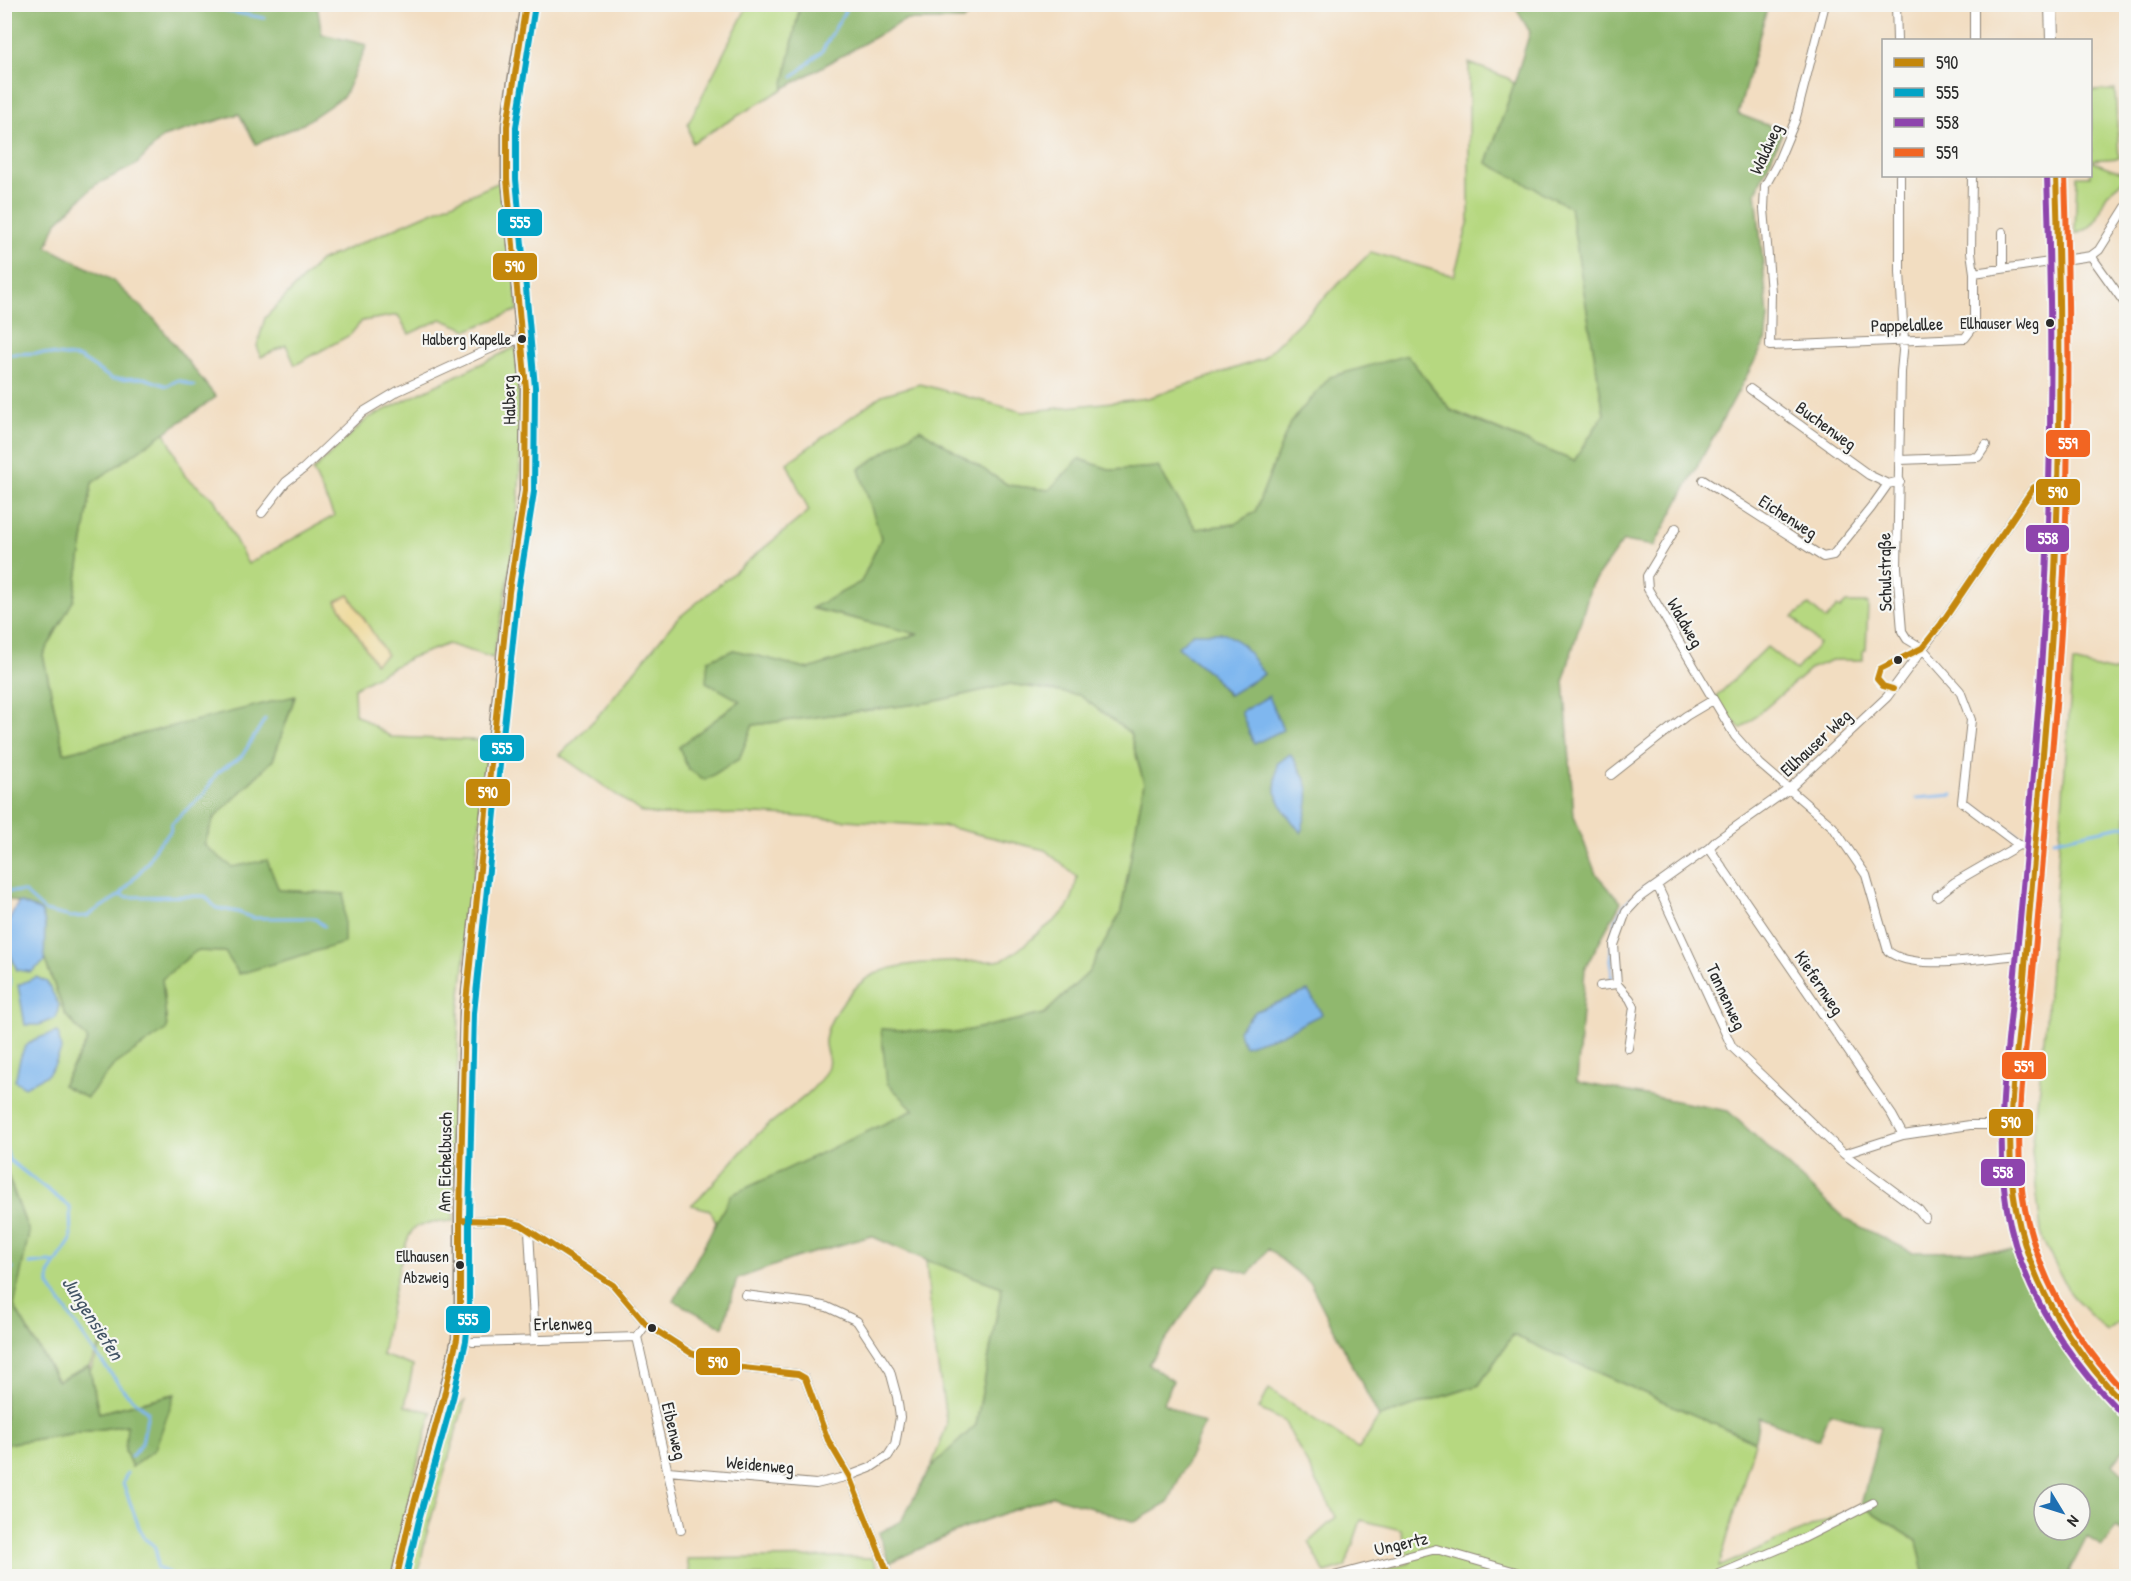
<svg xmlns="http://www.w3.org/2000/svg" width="2131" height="1581" viewBox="0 0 2131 1581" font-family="'Patrick Hand',sans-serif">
<rect width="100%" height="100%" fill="#f6f6f2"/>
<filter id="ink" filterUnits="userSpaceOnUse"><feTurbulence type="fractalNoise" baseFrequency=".0167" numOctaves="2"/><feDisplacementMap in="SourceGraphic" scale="12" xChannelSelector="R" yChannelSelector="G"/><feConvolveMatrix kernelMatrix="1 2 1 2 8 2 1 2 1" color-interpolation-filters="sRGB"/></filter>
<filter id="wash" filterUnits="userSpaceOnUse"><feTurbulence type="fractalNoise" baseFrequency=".008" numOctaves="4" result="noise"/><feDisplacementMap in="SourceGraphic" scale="24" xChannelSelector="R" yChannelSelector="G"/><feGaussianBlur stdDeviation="1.35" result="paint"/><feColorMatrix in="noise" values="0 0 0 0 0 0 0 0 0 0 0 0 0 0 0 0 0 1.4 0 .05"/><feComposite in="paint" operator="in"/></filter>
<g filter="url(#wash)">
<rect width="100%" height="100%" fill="#f2ddc1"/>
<!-- green -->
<path fill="#b6d880" stroke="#708256" stroke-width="1.5" d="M748,5H800L783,89L692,143L688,124Z
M1469,63L1508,78L1514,84L1487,163L1570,206L1604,414L1574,461L1451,410L1407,355L1290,423L1255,512L1235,524L1196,529L1158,467L1112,470L1080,459L1049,490L1008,485L920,430L859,469L881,538L861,582L813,609L918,634L809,669L734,650L740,701L679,747L739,759L753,725L932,702L1010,684L1079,695L1130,733L1144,783L1121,912L1088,973L1044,1014L956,1033L881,1029L914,1110L731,1195L716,1223L710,1210L691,1205C714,1185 732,1161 753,1139C776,1114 809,1101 826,1071C833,1058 824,1053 825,1041C827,1018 854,983 875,974C903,960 947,963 978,961C985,961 994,962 1001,960C1011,958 1032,938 1041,931C1066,912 1072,909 1077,877L1045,850L948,827L759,814L659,815L641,812L560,755L597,717L676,620L809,511L787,463L882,395L920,384L1023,412L1148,398L1262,359L1371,252L1454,276L1469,220Z
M2115,90L2119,158L2091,160V91Z
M2091,161L2125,174C2123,184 2113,187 2107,195C2101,203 2101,215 2095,221C2091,227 2083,233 2075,233L2077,176H2090Z
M502,181L518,310L468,330L441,319L409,334L398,315L362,321L350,335L295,365L286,345L261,357L257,346L265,318L320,261Z
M516,347C520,394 522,442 519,490C516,546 504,603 493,658L448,644L410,658L354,688L355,714L391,737L489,741L459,1012L453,1221C442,1222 426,1222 416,1227C401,1234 386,1334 382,1355L413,1366L405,1406L432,1412L416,1469L393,1576H37L30,1569L5,1574V1444L128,1425L125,1451L132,1467L174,1394L99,1413L90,1371L106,1335L89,1366L58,1381L14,1306L29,1232L5,1167L4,941L17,970L43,955L65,1014L88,1040L62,1085L86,1097L113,1066L167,1029L162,979L196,951L226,952L344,894L279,890L232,867L204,845L214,818L273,760L295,697L64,753L43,655L74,598L92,483L165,432L185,476L214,499L248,564L334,516L313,471L368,418Z
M1846,603H1868L1866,650H1863V660H1832L1812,668L1741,729L1713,700L1767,647L1796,670L1819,644L1793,617L1809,605L1826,620L1837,607L1840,609Z
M2073,662L2113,672L2126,671V1317L2106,1331L2071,1295L2042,1239L2032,1151L2046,1020Z
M926,1260L1002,1287L976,1425L931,1467L947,1425L932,1328Z
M1513,1335L1755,1442L1719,1567L1861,1505L1917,1541L1925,1576H1501L1495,1573L1492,1576H1362L1410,1563L1401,1530L1361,1520L1345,1567L1325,1573L1309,1542L1336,1517L1284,1421L1259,1409L1269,1389L1359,1449L1379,1417L1479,1385Z
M465,1401L425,1540L418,1576H406L418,1524L449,1412Z
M836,1557L872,1558L881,1576H690L687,1559Z"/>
<!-- forest -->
<path fill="#90b86e" stroke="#5e724c" stroke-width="1.5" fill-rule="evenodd" d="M5,5H317L322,34L367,45L344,96L303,124L256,144L239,114L163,137L136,165L95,185L57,222L47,247L112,280L155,320L216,397L92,483L74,599L43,655L64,753L295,696L273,760L214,818L204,845L232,867L267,860L279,890L344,894V943L239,974L225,952L196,951L162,979L167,1029L113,1066L87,1098L62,1085L88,1040L65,1014L43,955L45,923L41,911L5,898Z
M800,5V4L984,5L963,20H905L783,89Z
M1514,5H1768L1738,114L1783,131L1756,192L1768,317L1765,342L1654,546L1623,541L1591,585L1564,679L1574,816L1596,874L1621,902L1585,968L1577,1082L1728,1111L1845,1219L1912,1252L2016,1251C2022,1266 2027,1281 2034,1295C2059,1339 2091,1378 2126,1413V1447L2113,1464L2126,1476V1535L2116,1528L2102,1546L2087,1537L2069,1572L2073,1576H1925L1917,1541L1861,1505L1881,1427L1830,1413L1819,1440L1759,1417L1755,1442L1513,1335L1479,1385L1379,1417L1310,1283L1268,1249L1249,1274L1219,1265L1148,1364L1173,1381L1163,1403L1204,1424L1168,1503L1135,1522L1053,1496L974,1524L889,1563L879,1533L901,1521L931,1467L976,1425L1002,1287L926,1260L871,1236L795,1258L737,1279L723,1327L674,1301L731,1195L914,1110L887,1083L881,1029L956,1033L1044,1014L1088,973L1121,912L1144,783L1130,733L1079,695L1010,684L932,702L753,725L739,759L705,780L688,769L679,747L740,701L706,682L708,660L734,650L809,669L917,634L812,608L861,582L881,538L859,469L920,429L1008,485L1049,490L1079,459L1112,470L1158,467L1196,529L1235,524L1255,512L1290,423L1330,377L1407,355L1451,411L1574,461L1604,414L1570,207L1487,163L1514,84L1530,32ZM1178,647L1264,674L1228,695L1210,673ZM2044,1494H2080V1530H2044Z
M4,1168L29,1232L14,1306L57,1381L89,1366L99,1413L175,1394L155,1449L132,1467L125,1451L127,1425L5,1444Z"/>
<!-- sand -->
<path fill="#eeda9e" stroke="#8c8264" stroke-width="1.5" d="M349,595L387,655L375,663L336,601Z"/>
<!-- water -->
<path fill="#7fb7ef" stroke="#55718d" stroke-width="1.5" d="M1193,633H1225L1243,645L1264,674L1229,695L1210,673L1178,647Z
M1269,696L1283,730L1254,744L1241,712Z
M1290,754C1314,788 1311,795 1301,833L1285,812L1275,792L1277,764Z
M19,902L41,911L45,923L44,962L31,972L17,970C3,937 0,932 19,902Z
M36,977L47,982L59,1005L56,1018L39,1025H25L18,985Z
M1308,991L1322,1014L1282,1034L1244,1046L1238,1030L1256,1011Z
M58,1032L61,1050L54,1066L47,1075L25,1087L15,1081C23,1045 21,1042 58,1032Z"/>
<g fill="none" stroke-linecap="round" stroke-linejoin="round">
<!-- stream -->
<path stroke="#7fb7ef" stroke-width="3" d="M214,4L226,11L264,18
M793,77L822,51L849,4
M4,354L41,353L80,358L112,379L144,378L167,386L178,380L194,386
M1917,798L1953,795
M1975,807L2023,839
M2054,840L2126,825
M1675,866L1704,847
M1641,890L1666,872
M4,891L24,892L45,911L71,917L87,916L120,895L148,862L156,846L170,832L172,823L204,794L217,773L242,756L265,719
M120,895L128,897L205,896L216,908L238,912L253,918H314L324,926
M4,961L10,982V986L4,989
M1605,982L1612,980C1610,950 1608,920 1632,897
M4,1140L9,1160L70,1207L71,1240L49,1274V1285L90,1346L125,1392L148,1412L142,1443L131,1457
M30,1264L49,1262L55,1263
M4,1273L13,1268
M127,1473L123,1483L139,1527L145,1539L156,1547L157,1568L169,1573L168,1576"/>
</g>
</g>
<g filter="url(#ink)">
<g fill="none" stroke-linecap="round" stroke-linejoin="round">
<defs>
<path id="street" d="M1825,4L1795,121L1777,164L1765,186L1764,209L1771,292L1770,346L1965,338L1974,326V273L2091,256L2099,250L2126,207
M1896,4L1897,40
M1974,40V4
M1900,176V272L1904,341L1901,372L1897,567L1902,631L1907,639L1922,648L1960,691L1971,720L1962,802L2019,845L2036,848
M1972,176L1971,252L1974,273
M2003,232V268
M2091,256L2126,305
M1750,389L1869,475L1888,484
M1900,460L1978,457L1986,445
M1703,480L1823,557L1833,555L1871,508L1888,484L1900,481
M262,513L286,482L303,469L363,412L398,391L483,352L504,343L523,339
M1676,528L1647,576L1648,589L1735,736L1760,764L1833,827L1866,875L1888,951C1916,974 1991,955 2026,955
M1611,775L1686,716L1713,700
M1709,848L1892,1115L1903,1135
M1657,885L1732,1047L1844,1154L1903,1135L1970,1125H1995
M1937,896L1955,882L2019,845
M1600,986L1617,984
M1628,1048L1634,1007L1630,999L1617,984L1614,945L1626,912L1640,897L1709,848L1717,840L1789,789L1887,697L1941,624L2034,487L2059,479
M1844,1154L1919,1210L1925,1218
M460,1220L506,1221L521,1225L613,1285L646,1324L691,1353L734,1367L798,1374L805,1378L828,1440L849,1476L889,1576
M529,1231L535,1339
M637,1337L681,1530
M473,1342L637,1337L646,1324
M668,1471L816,1484L849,1476L870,1468L888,1456L895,1445L900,1417L897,1397L890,1371L857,1321L827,1307L809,1303L745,1295
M1334,1576L1436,1549L1523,1574L1545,1576
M1715,1576L1798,1541L1873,1503"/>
<path id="secondary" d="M397,1576L410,1518L444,1396L457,1339L460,1309V1216L465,1012L509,592L525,491L526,388L507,179V126L510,100L526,4"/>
<path id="primary" d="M2051,4L2052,40
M2056,176C2061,302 2062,430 2057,557C2054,635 2047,714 2040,792C2034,864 2028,936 2021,1007C2014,1074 2004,1143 2016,1210C2030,1286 2072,1353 2126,1406"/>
</defs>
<!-- street casing -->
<use href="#street" stroke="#8e8476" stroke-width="10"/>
<!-- secondary casing -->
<use href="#secondary" stroke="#8e8476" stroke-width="13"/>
<!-- primary casing -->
<use href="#primary" stroke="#8e8476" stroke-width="14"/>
<!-- street -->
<use href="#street" stroke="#fff" stroke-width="8"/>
<!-- secondary -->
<use href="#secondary" stroke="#fff" stroke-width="10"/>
<!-- primary -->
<use href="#primary" stroke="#fff" stroke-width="12"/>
<defs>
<path id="bus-1" d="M2056,176C2063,373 2060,570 2042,766C2035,844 2029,923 2022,1001C2015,1070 2003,1140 2016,1209C2030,1286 2073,1351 2126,1406
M1893,689L1883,686L1877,679L1880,669L1922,648L1941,624L2034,487L2059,479
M460,1220L506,1221L521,1225L613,1285L646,1324L691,1353L734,1367L798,1374L805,1378L828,1440L849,1476L889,1576
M397,1576L410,1518L444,1396L457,1339L460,1309V1216L465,1012L509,592L525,491L526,388L507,179V126L526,4"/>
<path id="bus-2" d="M406,1576L419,1520L453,1398L466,1341L469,1310V1216L474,1013L518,593L534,492L535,387L516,179V127L535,5"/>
<path id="bus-3" d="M2047,176C2054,373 2051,568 2034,763C2027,840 2021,916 2013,992C2006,1064 1995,1137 2007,1209C2020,1288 2065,1355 2120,1412"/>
<path id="bus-4" d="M2065,176C2072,373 2069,569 2051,765C2044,844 2038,924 2030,1003C2024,1071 2012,1141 2025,1209C2039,1280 2077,1342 2126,1394"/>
</defs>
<!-- bus-1 casing -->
<use href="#bus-1" stroke="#f6f6f2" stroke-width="10"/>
<!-- bus-2 casing -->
<use href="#bus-2" stroke="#f6f6f2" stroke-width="10"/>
<!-- bus-3 casing -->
<use href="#bus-3" stroke="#f6f6f2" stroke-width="10"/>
<!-- bus-4 casing -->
<use href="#bus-4" stroke="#f6f6f2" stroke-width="10"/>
<!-- bus-1 -->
<use href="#bus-1" stroke="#c4870b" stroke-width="6"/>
<!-- bus-2 -->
<use href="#bus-2" stroke="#02a3c6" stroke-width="6"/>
<!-- bus-3 -->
<use href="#bus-3" stroke="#8e44ad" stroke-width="6"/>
<!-- bus-4 -->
<use href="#bus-4" stroke="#f26522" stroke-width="6"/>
</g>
</g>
<!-- markers -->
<g fill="#2b2b2b" stroke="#f6f6f2" stroke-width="2">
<circle cx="2050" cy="323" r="5"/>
<circle cx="522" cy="339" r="5"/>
<circle cx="1898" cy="660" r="5"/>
<circle cx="460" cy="1265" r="5"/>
<circle cx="652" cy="1328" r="5"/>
</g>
<g text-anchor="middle" stroke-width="4.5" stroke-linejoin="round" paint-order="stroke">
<!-- bus labels -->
<g font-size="16" fill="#2b2b2b" stroke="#f6f6f2" text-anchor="end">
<text x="2039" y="329">Ellhauser Weg</text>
<text x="511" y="345">Halberg Kapelle</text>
<text x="449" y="1262">Ellhausen<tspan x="449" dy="21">Abzweig</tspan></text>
</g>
<!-- street labels -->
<g font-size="18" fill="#2b2b2b" stroke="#f6f6f2">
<text transform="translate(1766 149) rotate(-65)" y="6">Waldweg</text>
<text transform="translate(1907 325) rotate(-2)" y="6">Pappelallee</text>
<text transform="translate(509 400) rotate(-91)" y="6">Halberg</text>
<text transform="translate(1826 426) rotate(36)" y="6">Buchenweg</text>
<text transform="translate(1788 517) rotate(33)" y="6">Eichenweg</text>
<text transform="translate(1885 572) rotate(-91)" y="6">Schulstraße</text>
<text transform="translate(1685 623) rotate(60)" y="6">Waldweg</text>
<text transform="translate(1816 743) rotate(-43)" y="6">Ellhauser Weg</text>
<text transform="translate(1819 983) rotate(56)" y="6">Kiefernweg</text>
<text transform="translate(1726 997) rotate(65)" y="6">Tannenweg</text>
<text transform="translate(445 1162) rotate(-89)" y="6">Am Eichelbusch</text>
<text transform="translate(563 1324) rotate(-1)" y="6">Erlenweg</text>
<text transform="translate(674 1431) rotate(77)" y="6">Eibenweg</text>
<text transform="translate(760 1465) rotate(5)" y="6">Weidenweg</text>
<text transform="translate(1401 1544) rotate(-13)" y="6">Ungertz</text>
</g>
<!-- water labels -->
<g font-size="20" font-style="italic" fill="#456" stroke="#f6f6f2">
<text transform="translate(93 1318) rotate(57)" y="7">Jungensiefen</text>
</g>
</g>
<g stroke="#f6f6f2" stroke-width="2">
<rect x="497" y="208" width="46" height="29" rx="6" fill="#02a3c6"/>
<rect x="492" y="252" width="46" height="29" rx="6" fill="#c4870b"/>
<rect x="2045" y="429" width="46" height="29" rx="6" fill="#f26522"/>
<rect x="2035" y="478" width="46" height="28" rx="6" fill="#c4870b"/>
<rect x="2025" y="524" width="45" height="29" rx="6" fill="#8e44ad"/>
<rect x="479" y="734" width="46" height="28" rx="6" fill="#02a3c6"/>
<rect x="465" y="778" width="46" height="29" rx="6" fill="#c4870b"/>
<rect x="2001" y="1051" width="46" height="29" rx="6" fill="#f26522"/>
<rect x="1988" y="1108" width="46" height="29" rx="6" fill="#c4870b"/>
<rect x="1980" y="1158" width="46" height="29" rx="6" fill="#8e44ad"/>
<rect x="445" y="1305" width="46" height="29" rx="6" fill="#02a3c6"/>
<rect x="695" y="1347" width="46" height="29" rx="6" fill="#c4870b"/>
</g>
<g font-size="16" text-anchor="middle" font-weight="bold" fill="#fff">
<text x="520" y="228">555</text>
<text x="515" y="272">590</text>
<text x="2068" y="449">559</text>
<text x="2058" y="498">590</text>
<text x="2048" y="544">558</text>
<text x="502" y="754">555</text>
<text x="488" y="798">590</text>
<text x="2024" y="1072">559</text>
<text x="2011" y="1128">590</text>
<text x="2003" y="1178">558</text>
<text x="468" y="1325">555</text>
<text x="718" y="1368">590</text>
</g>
<!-- margin -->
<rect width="2131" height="1581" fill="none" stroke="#f6f6f2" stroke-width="24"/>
<!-- legend -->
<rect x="1882" y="39" width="210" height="138" fill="#f6f6f2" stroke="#a5a5a2" stroke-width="1.5"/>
<rect x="1894" y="58" width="30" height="9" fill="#c4870b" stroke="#a5a5a2" stroke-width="1.5"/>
<text x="1936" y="69" font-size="18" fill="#2b2b2b">590</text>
<rect x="1894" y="88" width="30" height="9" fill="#02a3c6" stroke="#a5a5a2" stroke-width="1.5"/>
<text x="1936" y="99" font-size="18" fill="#2b2b2b">555</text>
<rect x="1894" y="118" width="30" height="9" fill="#8e44ad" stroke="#a5a5a2" stroke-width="1.5"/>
<text x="1936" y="129" font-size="18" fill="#2b2b2b">558</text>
<rect x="1894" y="148" width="30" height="9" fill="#f26522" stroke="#a5a5a2" stroke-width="1.5"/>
<text x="1936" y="159" font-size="18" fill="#2b2b2b">559</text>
<!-- north arrow -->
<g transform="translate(2062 1512) rotate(128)"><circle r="28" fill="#f6f6f2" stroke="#a5a5a2" stroke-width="1.5"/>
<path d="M0-4.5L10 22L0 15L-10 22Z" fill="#1f6fb2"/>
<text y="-9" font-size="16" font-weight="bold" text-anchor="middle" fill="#2b2b2b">N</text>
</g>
</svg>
